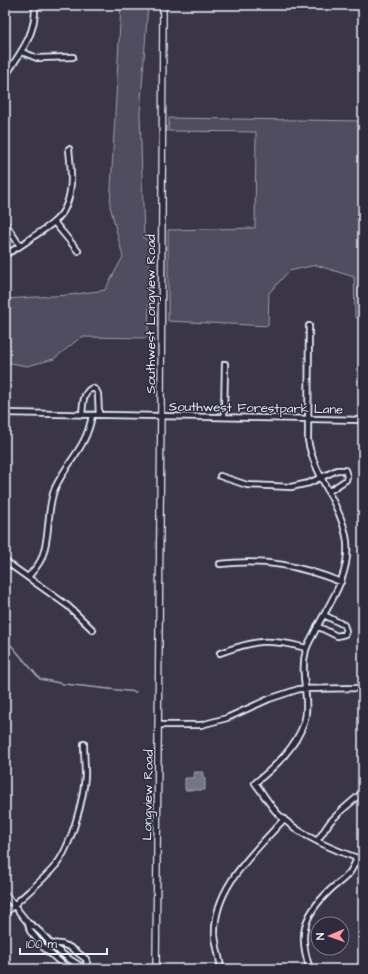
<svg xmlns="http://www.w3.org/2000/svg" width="368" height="974" viewBox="0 0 368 974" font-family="'Architects Daughter',sans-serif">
<rect width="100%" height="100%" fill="#3a3648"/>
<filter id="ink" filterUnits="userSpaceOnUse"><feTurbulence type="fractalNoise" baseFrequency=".025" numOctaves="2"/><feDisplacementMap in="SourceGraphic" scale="8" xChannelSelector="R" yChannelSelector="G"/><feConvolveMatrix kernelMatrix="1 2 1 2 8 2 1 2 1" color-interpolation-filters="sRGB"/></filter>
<g filter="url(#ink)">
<!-- green -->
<path fill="#504e5f" stroke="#9ca0ac" d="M121,5H148L140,113L144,238L150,242L148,338L81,337L54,359L27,366L5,362V299L69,295L105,290L123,257L110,206Z
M169,118L363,121V318L355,317L354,277L316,265L289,271L269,293L268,326L168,321V230L255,228L256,132L168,131Z"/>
<!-- water -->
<path fill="#737482" stroke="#a2a6b1" d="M194,772H203V778H205V790H185V778H194Z"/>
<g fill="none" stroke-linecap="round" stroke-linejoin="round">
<!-- stream -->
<path stroke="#a2a6b1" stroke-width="1.5" d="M5,638L40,679L64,684L136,692"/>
<defs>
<path id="minor" d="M22,52L37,58L73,57
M5,77C20,52 36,36 35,5
M54,222L78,251
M5,223L20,246
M5,254C16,250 25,243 34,236C45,229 58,221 64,210C74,192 71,169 69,149
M309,326L308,440C314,476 343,507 347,542C350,575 331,601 316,629C313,636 308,643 306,650C299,674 311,701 304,723C295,748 275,767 255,783C263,793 270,806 279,815C302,837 334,850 363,860
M5,413L363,420
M82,415C83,406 82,393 92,388L96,390L98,394L99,415
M224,417L225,364
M220,476L247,485L291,487L309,483L337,470H345L347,476L346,480L328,492
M5,561L68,606L93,630
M220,564C266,559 298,565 341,582
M28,577C33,571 40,564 42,557C51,535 46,509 55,488C68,460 87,447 92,415
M317,626L337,636L345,634L346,631L344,625L324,615
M220,653C255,640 269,638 306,648
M159,725H201L227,718L269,699L299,689L363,688
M317,841L330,822L341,811L363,792
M5,894L28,923L30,931L44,948L68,969
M5,914C21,897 41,883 56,865C71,846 84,799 85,775C85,765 84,754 84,744
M28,923C39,928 45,938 53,946C63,955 75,964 87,969
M51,944C66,941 75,951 86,959L87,962L84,969
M221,969C220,958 216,947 215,935C213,887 255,852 284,819
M310,969C298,935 303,916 329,891C336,884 344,880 350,872C353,868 355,863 357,858"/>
<path id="tertiary" d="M156,969L161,405L163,5"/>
</defs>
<!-- minor casing -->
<use href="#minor" stroke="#e8f1f8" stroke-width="8"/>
<!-- tertiary casing -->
<use href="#tertiary" stroke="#e8f1f8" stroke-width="8"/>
<!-- minor -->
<use href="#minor" stroke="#2f2a3d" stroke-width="4.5"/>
<!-- tertiary -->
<use href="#tertiary" stroke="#2f2a3d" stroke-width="5.5"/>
</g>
</g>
<g text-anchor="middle" stroke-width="3" stroke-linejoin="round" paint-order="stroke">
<!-- street labels -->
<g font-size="13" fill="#e8f1f8" stroke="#2f2a3d">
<text transform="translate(150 314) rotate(-90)" y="5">Southwest Longview Road</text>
<text transform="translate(256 407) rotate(1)" y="5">Southwest Forestpark Lane</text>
<text transform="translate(147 795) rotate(-89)" y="5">Longview Road</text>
</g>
</g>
<!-- margin -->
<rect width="368" height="974" fill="none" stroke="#2f2a3d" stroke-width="20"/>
<rect x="10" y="10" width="348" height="954" fill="none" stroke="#e8f1f8" stroke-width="1.5" filter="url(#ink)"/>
<!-- north arrow -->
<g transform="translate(330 936) rotate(268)"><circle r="19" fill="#2f2a3d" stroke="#797a88"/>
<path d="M0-3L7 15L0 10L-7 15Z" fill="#ff9aa2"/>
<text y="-6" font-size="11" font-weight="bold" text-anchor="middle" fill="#e8f1f8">N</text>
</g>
<!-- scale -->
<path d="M20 948v6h87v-6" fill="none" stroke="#e8f1f8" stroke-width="2"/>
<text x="26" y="948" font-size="12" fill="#e8f1f8" stroke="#2f2a3d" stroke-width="3" paint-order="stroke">100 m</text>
</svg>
